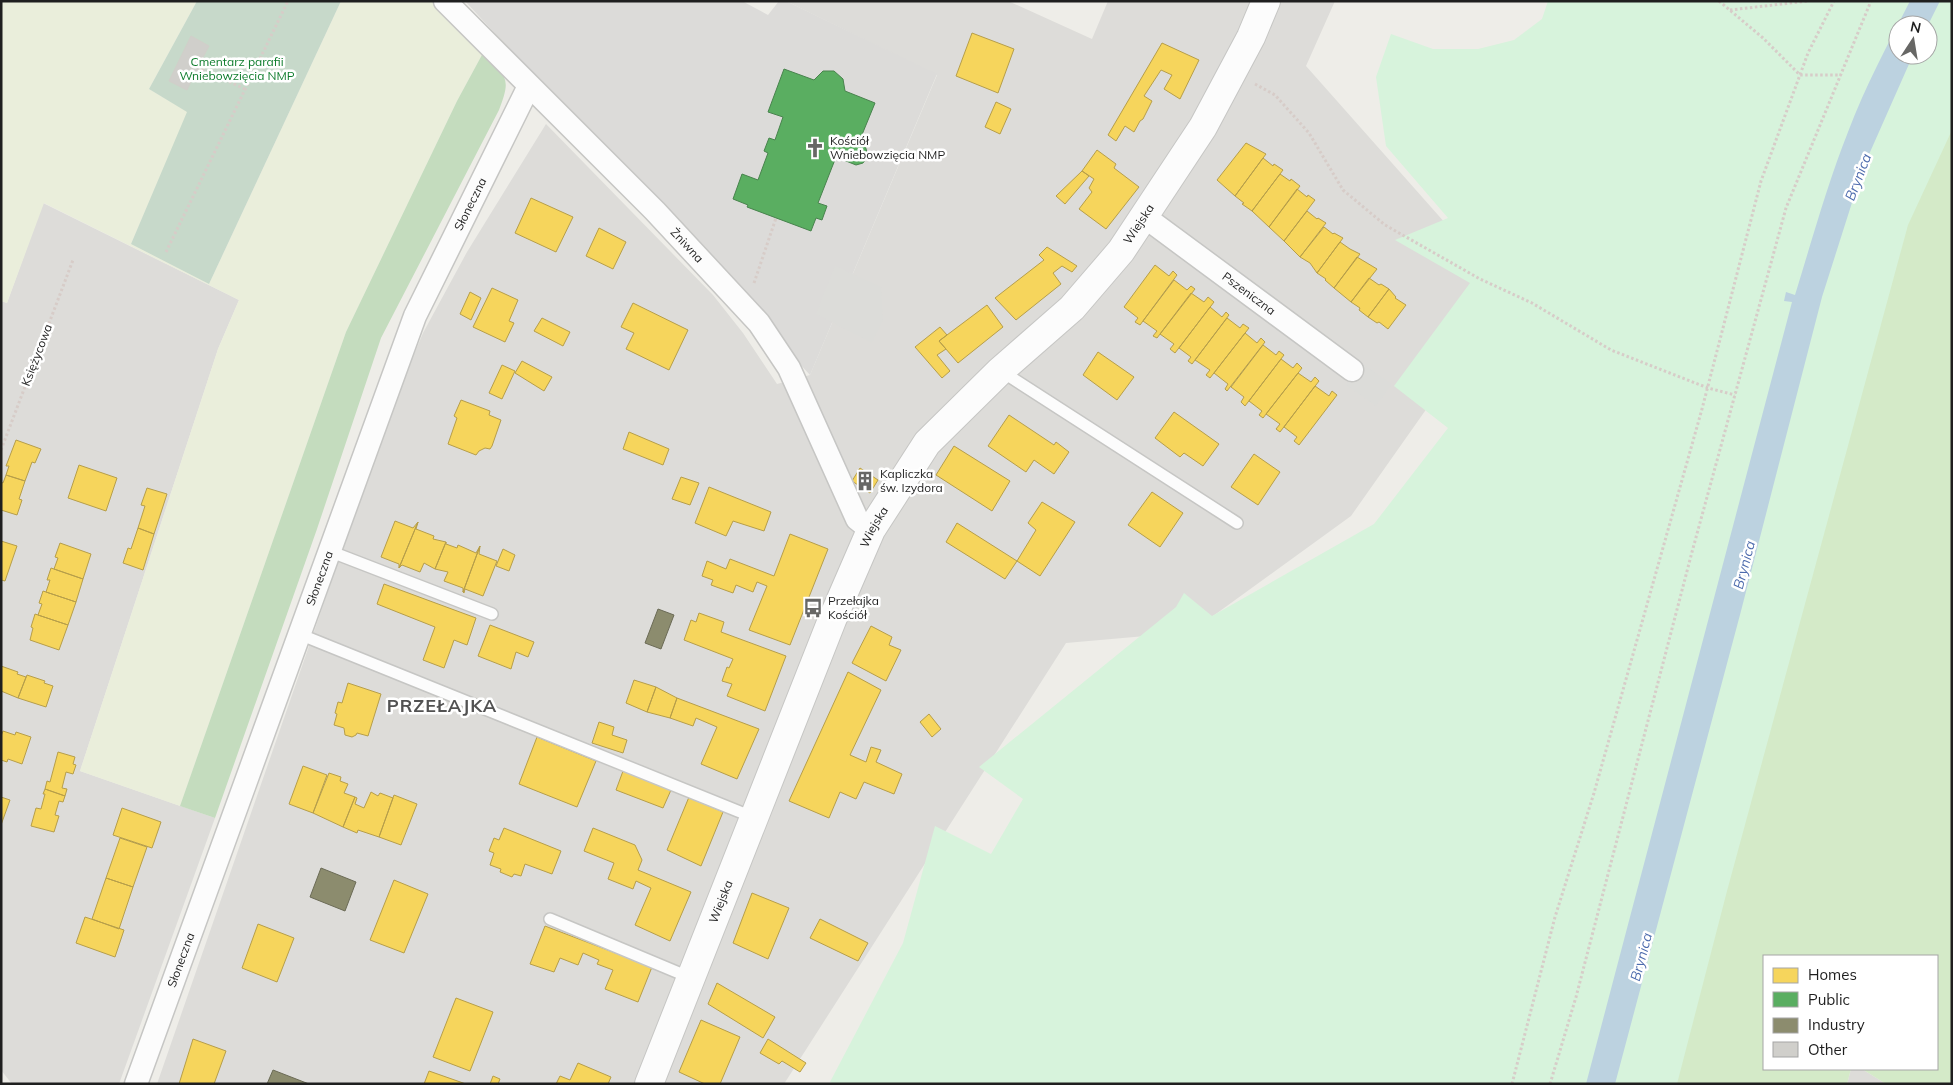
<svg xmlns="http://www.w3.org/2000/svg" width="1953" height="1085" viewBox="0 0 1953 1085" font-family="Mulish,sans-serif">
<rect width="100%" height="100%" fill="#eeede8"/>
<!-- residential -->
<path fill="#dddcd9" d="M786,1H1008L1092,39L1108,1H1335L1306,66L1493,277L1425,411L1351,516L1191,632L1066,643L784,1084H157L393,404L423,333L467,252L546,124L713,295L743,333L777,384L810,375L937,75Z
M43,203L239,300L218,349L80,771L215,818L119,1084H12L1,1070V301L7,303Z
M1851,1069H1862L1886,1084H1847Z"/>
<!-- religious -->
<path fill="#dcdbd9" d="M465,1H742L768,15L779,1H786L937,74L810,375Z"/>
<!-- farmland -->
<path fill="#eaeedb" d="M1,1H197L149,89L188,112L131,244L209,284L341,1H436L483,53L457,101L346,332L180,806L80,771L218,349L239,300L44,203L7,303L1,301Z"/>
<!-- grass -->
<path fill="#d4eac8" d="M1952,112V1084H1886L1862,1069H1937V956H1764V1069H1851L1847,1084H1669L1901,220Z"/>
<!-- forest -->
<path fill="#c4dcbe" d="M483,53C506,78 512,76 499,110L381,338L317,529L215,818L180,806L346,332L457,101Z"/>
<!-- cemetery -->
<path fill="#c7d9ca" d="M197,1H341L209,284L131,244L187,112L149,89Z"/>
<!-- park -->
<path fill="#d7f3dc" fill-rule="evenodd" d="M1548,1H1952V130L1908,225L1727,891L1677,1084H834L830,1082L903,943L935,826L991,854L1023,799L979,767L1176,607L1184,593L1212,616L1374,524L1448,428L1394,386L1470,283L1395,240L1448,218L1386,146L1376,77L1391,34L1433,49H1478L1514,40L1542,19ZM1898,25H1928V55H1898Z"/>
<!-- parking -->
<path fill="#dcdcd9" d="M835,266L881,287L883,320L872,343L816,314Z
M1363,364L1392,384L1376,406L1346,385Z"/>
<!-- water -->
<path fill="#bcd2e0" d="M1910,1H1940L1928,25H1898V55H1913L1863,168L1822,297L1741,611L1615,1084H1586L1792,302L1784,301L1786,292L1795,295C1812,240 1827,185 1848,132C1865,87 1888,44 1910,1Z"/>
<!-- homes -->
<path fill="#f6d55c" stroke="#b69e4a" d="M972,33L1014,49L998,93L956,76Z
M1162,43L1199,60L1180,99L1164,89L1172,75L1161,70L1144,96L1152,101L1143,119L1140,121L1134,132L1125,126L1116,141L1108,135Z
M996,102L1011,109L1000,134L985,127Z
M1246,143L1266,154L1235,196L1217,180Z
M1097,150L1116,164L1114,168L1139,187L1106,229L1079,209L1092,192L1089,188L1094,179L1082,171Z
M1263,158L1273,166L1274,164L1283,170L1252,211L1242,204L1244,203L1235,196Z
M1082,171L1089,176L1065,204L1056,196Z
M1280,174L1290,181L1291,179L1300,186L1269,227L1252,211Z
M1297,189L1307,197L1308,195L1315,200L1284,241L1269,227Z
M531,198L573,217L556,252L515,233Z
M1307,211L1317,219L1318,218L1326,223L1300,257L1284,241Z
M1324,227L1333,234L1334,233L1343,238L1317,273L1310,263L1300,257Z
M599,228L626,242L613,269L586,256Z
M1340,242L1350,249L1360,254L1334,288L1325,280L1326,279L1317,273Z
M1047,247L1077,266L1072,272L1062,266L1053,273L1061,284L1016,320L995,298L1044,260L1039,255Z
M1357,257L1377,269L1351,302L1334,288Z
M1155,265L1169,276L1173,271L1177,275L1140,325L1135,322L1138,318L1124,307Z
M1369,278L1379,285L1381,284L1389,289L1368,317L1359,310L1360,308L1351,302Z
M1174,280L1187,290L1191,286L1195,289L1157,338L1153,336L1157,331L1143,321Z
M492,288L518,300L509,321L514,323L505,342L473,327Z
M1389,289L1396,297L1395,298L1406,305L1388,329L1379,322L1377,323L1368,317Z
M470,292L481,298L471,320L460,314Z
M1191,293L1204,302L1208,297L1214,302L1175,353L1170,349L1174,344L1160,334Z
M633,303L688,330L669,370L626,349L634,333L621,327Z
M987,305L1003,327L958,363L939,341Z
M1210,307L1222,317L1226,312L1229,315L1192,364L1188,361L1191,357L1179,348Z
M542,318L570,332L563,346L534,331Z
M1227,318L1240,328L1243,324L1249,328L1210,378L1206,375L1210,370L1195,360Z
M940,327L947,335L939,341L946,349L937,355L950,371L942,378L915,347Z
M1245,333L1257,343L1261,338L1265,342L1227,391L1225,389L1228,384L1214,373Z
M1263,345L1276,355L1279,351L1284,355L1245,406L1241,402L1244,397L1231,387Z
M1098,352L1134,377L1117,400L1083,375Z
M1281,359L1293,368L1297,363L1302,368L1263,418L1259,415L1262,411L1249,401Z
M522,361L552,377L544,391L515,373Z
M502,365L515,371L502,399L489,393Z
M1298,373L1311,382L1315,377L1319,381L1280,432L1276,429L1280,424L1266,414Z
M1315,386L1329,396L1332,391L1337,395L1299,445L1294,441L1297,437L1284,427Z
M461,400L490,411L489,415L501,420L492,446L490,449L485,448L479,451L476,455L448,444L457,418L454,416Z
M1174,412L1219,444L1203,466L1184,453L1180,457L1155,438Z
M1009,415L1054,445L1056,442L1069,452L1054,474L1034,460L1026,472L988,446Z
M629,432L669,449L663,465L623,449Z
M16,440L41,449L35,463L32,462L25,481L6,475L9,466H6Z
M954,446L1010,481L992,511L936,475Z
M1254,454L1280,472L1258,505L1231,487Z
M79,465L117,478L106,511L68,498Z
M860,468L878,480L870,493L852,481Z
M6,475L25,481L19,499L22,500L17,515L1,510V482L3,483Z
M681,477L699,483L690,505L672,499Z
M709,487L771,512L764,531L733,521L726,536L695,523Z
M147,488L167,494L154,534L138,528L145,506L141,505Z
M1152,492L1183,513L1160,547L1128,525Z
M1042,502L1075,522L1040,576L1017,561L1036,530L1028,523Z
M395,521L413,528L418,522L399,568V564L381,557Z
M418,522L416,529L434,536L433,539L446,542L435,569L424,563L420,572L402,565L399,568Z
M957,523L1017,561L1005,579L946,542Z
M138,528L154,534L143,570L123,563L128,548L131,549Z
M790,534L828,549L790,645L749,630L767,586L757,582L753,592L736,585L733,593L711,585L713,580L702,576L707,561L726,569L730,559L774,576Z
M1,541L17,546L5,581L1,580Z
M446,542V544L457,548L458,545L476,553L480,546L463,592V588L444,581L448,572L435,569Z
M60,543L91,554L83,579L54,569L58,558L55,557Z
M480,546L479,554L497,561L483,596L465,589L464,593L463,592Z
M503,549L515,555L509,571L496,566Z
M51,568L83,579L76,602L46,592L50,580H47Z
M384,584L476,618L467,645L454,640L444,668L423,660L435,627L377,604Z
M43,591L76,602L68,625L38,615L42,604L39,603Z
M699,613L724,622L721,632L786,656L765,711L727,696L732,684L722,681L727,667L729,668L733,659L684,640L691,620L696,622Z
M35,614L68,625L59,650L30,640L33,628L31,627Z
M490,625L534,642L528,657L516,652L511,669L478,656Z
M871,626L892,637L889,645L901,650L886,681L852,663Z
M1,666L18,672L17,674L26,677L18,698L1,691Z
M848,672L881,690L850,755L866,762L871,747L881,750L876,762L902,774L894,794L864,782L856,799L840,792L829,818L789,801Z
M27,675L45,681L44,683L53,686L46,707L18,698Z
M634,680L656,687L647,712L626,703Z
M348,683L381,694L368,736L357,733L356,735L352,737L345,735L344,728L334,725L337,714L335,713L338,702L342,703Z
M656,687L677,698L670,718L647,712Z
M677,698L759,729L737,779L701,764L717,727L696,718L693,726L670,718Z
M929,714L941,729L932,737L920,722Z
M599,722L614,727L612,735L627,740L623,753L592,743Z
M3,731L15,735L16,732L31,737L22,764L8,759L7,762L1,760V736Z
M537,737L596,761L577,807L519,784Z
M58,752L75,757L73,764L76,765L73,774L66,772L62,788L67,789L65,796L45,789L47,781L50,782Z
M303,766L327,775L313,813L289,804Z
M623,771L671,790L663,808L616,790Z
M329,773L341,777L340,781L348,784L344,793L355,797L343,827L313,813Z
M45,789L65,796L63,802L59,801L55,815L59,816L54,832L31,826L36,808L41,809L45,794H43Z
M371,792L378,796L380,793L393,798L379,837L358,830L357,833L343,827L355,797L357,798L355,804L364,808Z
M394,795L417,804L401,845L379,837Z
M1,797L10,800L1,825Z
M689,797L723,812L701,866L667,850Z
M122,808L161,822L152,848L113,835Z
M504,828L561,851L552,874L525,864L521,876L514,874L512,877L500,872L501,869L490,865L494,853L489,851L494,838L499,840Z
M593,828L635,845L642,860L638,870L691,892L670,941L635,925L651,888L636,881L633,889L608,879L614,863L584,851Z
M120,838L147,847L133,887L106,878Z
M106,878L133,887L119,929L92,919Z
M394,880L428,894L404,953L370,940Z
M752,893L789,908L768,959L733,943Z
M85,917L124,930L115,957L76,943Z
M820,919L868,943L858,961L810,938Z
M258,924L294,938L277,982L242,968Z
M545,926L652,967L638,1002L605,989L613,970L597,964L599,960L583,953L578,965L560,958L554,972L530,964Z
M717,983L775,1017L763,1038L708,1004Z
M456,998L493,1012L470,1071L433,1057Z
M701,1020L740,1037L720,1084H705L679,1072Z
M193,1039L226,1051L214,1084H179Z
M768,1039L806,1063L800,1072L782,1061L779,1064L760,1053Z
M578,1063L611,1077L608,1084H556L560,1076L570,1080Z
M429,1071L466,1084H424Z
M493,1076L500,1079L498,1084H490Z"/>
<!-- public -->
<path fill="#5aae61" stroke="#48834d" d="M784,69L814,80L823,71H834L843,79L845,91L875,103L859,142L865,145L868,156L863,163L856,165L836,157L818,203L827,206L822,220L816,218L811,231L747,207L748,205L733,199L742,174L758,180L768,153L764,151L769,138L775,140L783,117L768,112Z"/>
<!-- industry -->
<path fill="#8c8c6e" stroke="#6b6b56" d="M658,609L674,615L661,649L645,643Z
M321,868L356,882L345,911L310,897Z
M273,1070L309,1084H267Z"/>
<!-- building -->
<path fill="#d0cfcb" stroke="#d1cfc9" d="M191,36L209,46L202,59L205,61L202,69L197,78L193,77L187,90L169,81Z"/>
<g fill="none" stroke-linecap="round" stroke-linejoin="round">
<defs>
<path id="service" d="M1001,371L1237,523
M329,551L492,614
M299,634L755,818
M550,919L691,978"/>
<g id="minor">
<path id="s1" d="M445,1L655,211L759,323L789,368L857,519L871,530"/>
<path id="s2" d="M1145,217L1352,370"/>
<path id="s3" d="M136,1084L415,316L529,86"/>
</g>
<g id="tertiary">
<path id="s4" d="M649,1084L832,620L871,530L927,443L1000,371L1072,308L1121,251L1203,127L1251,37L1266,1"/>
</g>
</defs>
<!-- service casing -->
<use href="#service" stroke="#c6c6c4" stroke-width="14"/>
<!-- minor casing -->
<use href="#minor" stroke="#c6c6c4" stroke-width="25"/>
<!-- tertiary casing -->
<use href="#tertiary" stroke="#c6c6c4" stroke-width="30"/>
<!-- path -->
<path stroke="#d7ccc8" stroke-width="3" stroke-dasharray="2.5 2.5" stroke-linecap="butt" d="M1719,1L1763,38L1800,75H1841
M1730,10L1808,1
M202,69L245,89
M1255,84L1275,95L1309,133L1343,190L1385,225L1480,279L1532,303L1611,350L1708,388L1735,395
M166,252L288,1
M754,283L776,218
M1,450L73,260
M1512,1084L1555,917L1594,793L1702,409L1761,181L1808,53L1834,1
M1550,1084L1576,997L1692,552L1786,208L1871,1"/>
<!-- service -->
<use href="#service" stroke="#fcfcfc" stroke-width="11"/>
<!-- minor -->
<use href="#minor" stroke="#fcfcfc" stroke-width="22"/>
<!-- tertiary -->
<use href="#tertiary" stroke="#fcfcfc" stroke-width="28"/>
</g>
<!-- icons -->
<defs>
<symbol id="church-bare" viewBox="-9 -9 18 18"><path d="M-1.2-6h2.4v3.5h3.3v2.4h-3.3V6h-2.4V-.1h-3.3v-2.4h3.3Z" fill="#676765" stroke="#fff" stroke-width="2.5" paint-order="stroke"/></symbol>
<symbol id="building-bare" viewBox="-9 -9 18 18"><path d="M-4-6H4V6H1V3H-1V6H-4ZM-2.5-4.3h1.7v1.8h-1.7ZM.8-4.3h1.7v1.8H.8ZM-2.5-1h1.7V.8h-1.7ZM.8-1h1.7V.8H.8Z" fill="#676765" stroke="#fff" stroke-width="2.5" paint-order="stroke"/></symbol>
<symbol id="bus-bare" viewBox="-9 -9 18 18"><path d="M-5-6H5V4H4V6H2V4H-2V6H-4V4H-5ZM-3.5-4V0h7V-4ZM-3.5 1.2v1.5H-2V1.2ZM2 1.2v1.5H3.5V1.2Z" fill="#676765" stroke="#fff" stroke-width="2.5" paint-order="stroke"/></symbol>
</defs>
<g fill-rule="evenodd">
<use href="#church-bare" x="801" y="134" width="28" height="28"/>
<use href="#building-bare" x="851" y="467" width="28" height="28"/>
<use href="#bus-bare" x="799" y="594" width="28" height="28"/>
</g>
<g text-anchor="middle" stroke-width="5" stroke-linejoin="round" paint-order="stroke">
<!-- park labels -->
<g font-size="12" fill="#0e7c2c" stroke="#fff">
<text x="237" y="66">Cmentarz parafii<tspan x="237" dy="14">Wniebowzięcia NMP</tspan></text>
</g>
<!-- poi labels -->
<g font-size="12" fill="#1f1f1f" stroke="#fff" text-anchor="start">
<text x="830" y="145">Kościół<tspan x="830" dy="14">Wniebowzięcia NMP</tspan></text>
<text x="880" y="478">Kapliczka<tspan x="880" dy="14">św. Izydora</tspan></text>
<text x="828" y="605">Przełajka<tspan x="828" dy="14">Kościół</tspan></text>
</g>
<!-- street labels -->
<g font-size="12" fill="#1f1f1f" stroke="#fff">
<text dy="4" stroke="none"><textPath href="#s3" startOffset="942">Słoneczna</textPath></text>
<text dy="4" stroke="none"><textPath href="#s4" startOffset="1006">Wiejska</textPath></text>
<text dy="4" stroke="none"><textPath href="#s1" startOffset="344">Żniwna</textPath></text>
<text dy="4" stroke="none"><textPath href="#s2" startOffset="129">Pszeniczna</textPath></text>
<text transform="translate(37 355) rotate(-69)" y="4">Księżycowa</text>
<text dy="4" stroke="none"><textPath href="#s4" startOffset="601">Wiejska</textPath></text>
<text dy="4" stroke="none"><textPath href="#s3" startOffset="538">Słoneczna</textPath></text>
<text dy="4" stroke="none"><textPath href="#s4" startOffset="196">Wiejska</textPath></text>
<text dy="4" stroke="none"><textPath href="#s3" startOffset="132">Słoneczna</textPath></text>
</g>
<!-- water labels -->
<g font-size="14" font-style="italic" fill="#4d6bad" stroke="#fff">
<text transform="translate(1858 177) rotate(-69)" y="5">Brynica</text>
<text transform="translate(1744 565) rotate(-75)" y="5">Brynica</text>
<text transform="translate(1641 957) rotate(-75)" y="5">Brynica</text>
</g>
<!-- district labels -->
<g font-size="18" font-weight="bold" letter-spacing="1" fill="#525252" stroke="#fff">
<text x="442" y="712">PRZEŁAJKA</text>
</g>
</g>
<!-- border -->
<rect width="1953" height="1085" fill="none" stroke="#1f1f1f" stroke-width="5"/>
<!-- legend -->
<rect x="1763" y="955" width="175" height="115" fill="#ffffff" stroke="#a5a5a5"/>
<rect x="1773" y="968" width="25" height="15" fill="#f6d55c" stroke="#a5a5a5"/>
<text x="1808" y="980" font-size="15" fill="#1f1f1f">Homes</text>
<rect x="1773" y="992" width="25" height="15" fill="#5aae61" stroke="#a5a5a5"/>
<text x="1808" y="1005" font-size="15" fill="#1f1f1f">Public</text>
<rect x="1773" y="1018" width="25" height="15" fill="#8c8c6e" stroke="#a5a5a5"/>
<text x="1808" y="1030" font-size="15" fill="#1f1f1f">Industry</text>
<rect x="1773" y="1042" width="25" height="15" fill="#d0cfcb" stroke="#a5a5a5"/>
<text x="1808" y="1055" font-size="15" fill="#1f1f1f">Other</text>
<!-- north arrow -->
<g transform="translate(1913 40) rotate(12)"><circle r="24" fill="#ffffff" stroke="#a5a5a5"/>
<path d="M0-4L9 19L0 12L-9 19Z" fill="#676765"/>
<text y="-8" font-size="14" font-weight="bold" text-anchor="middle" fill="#1f1f1f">N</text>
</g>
</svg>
